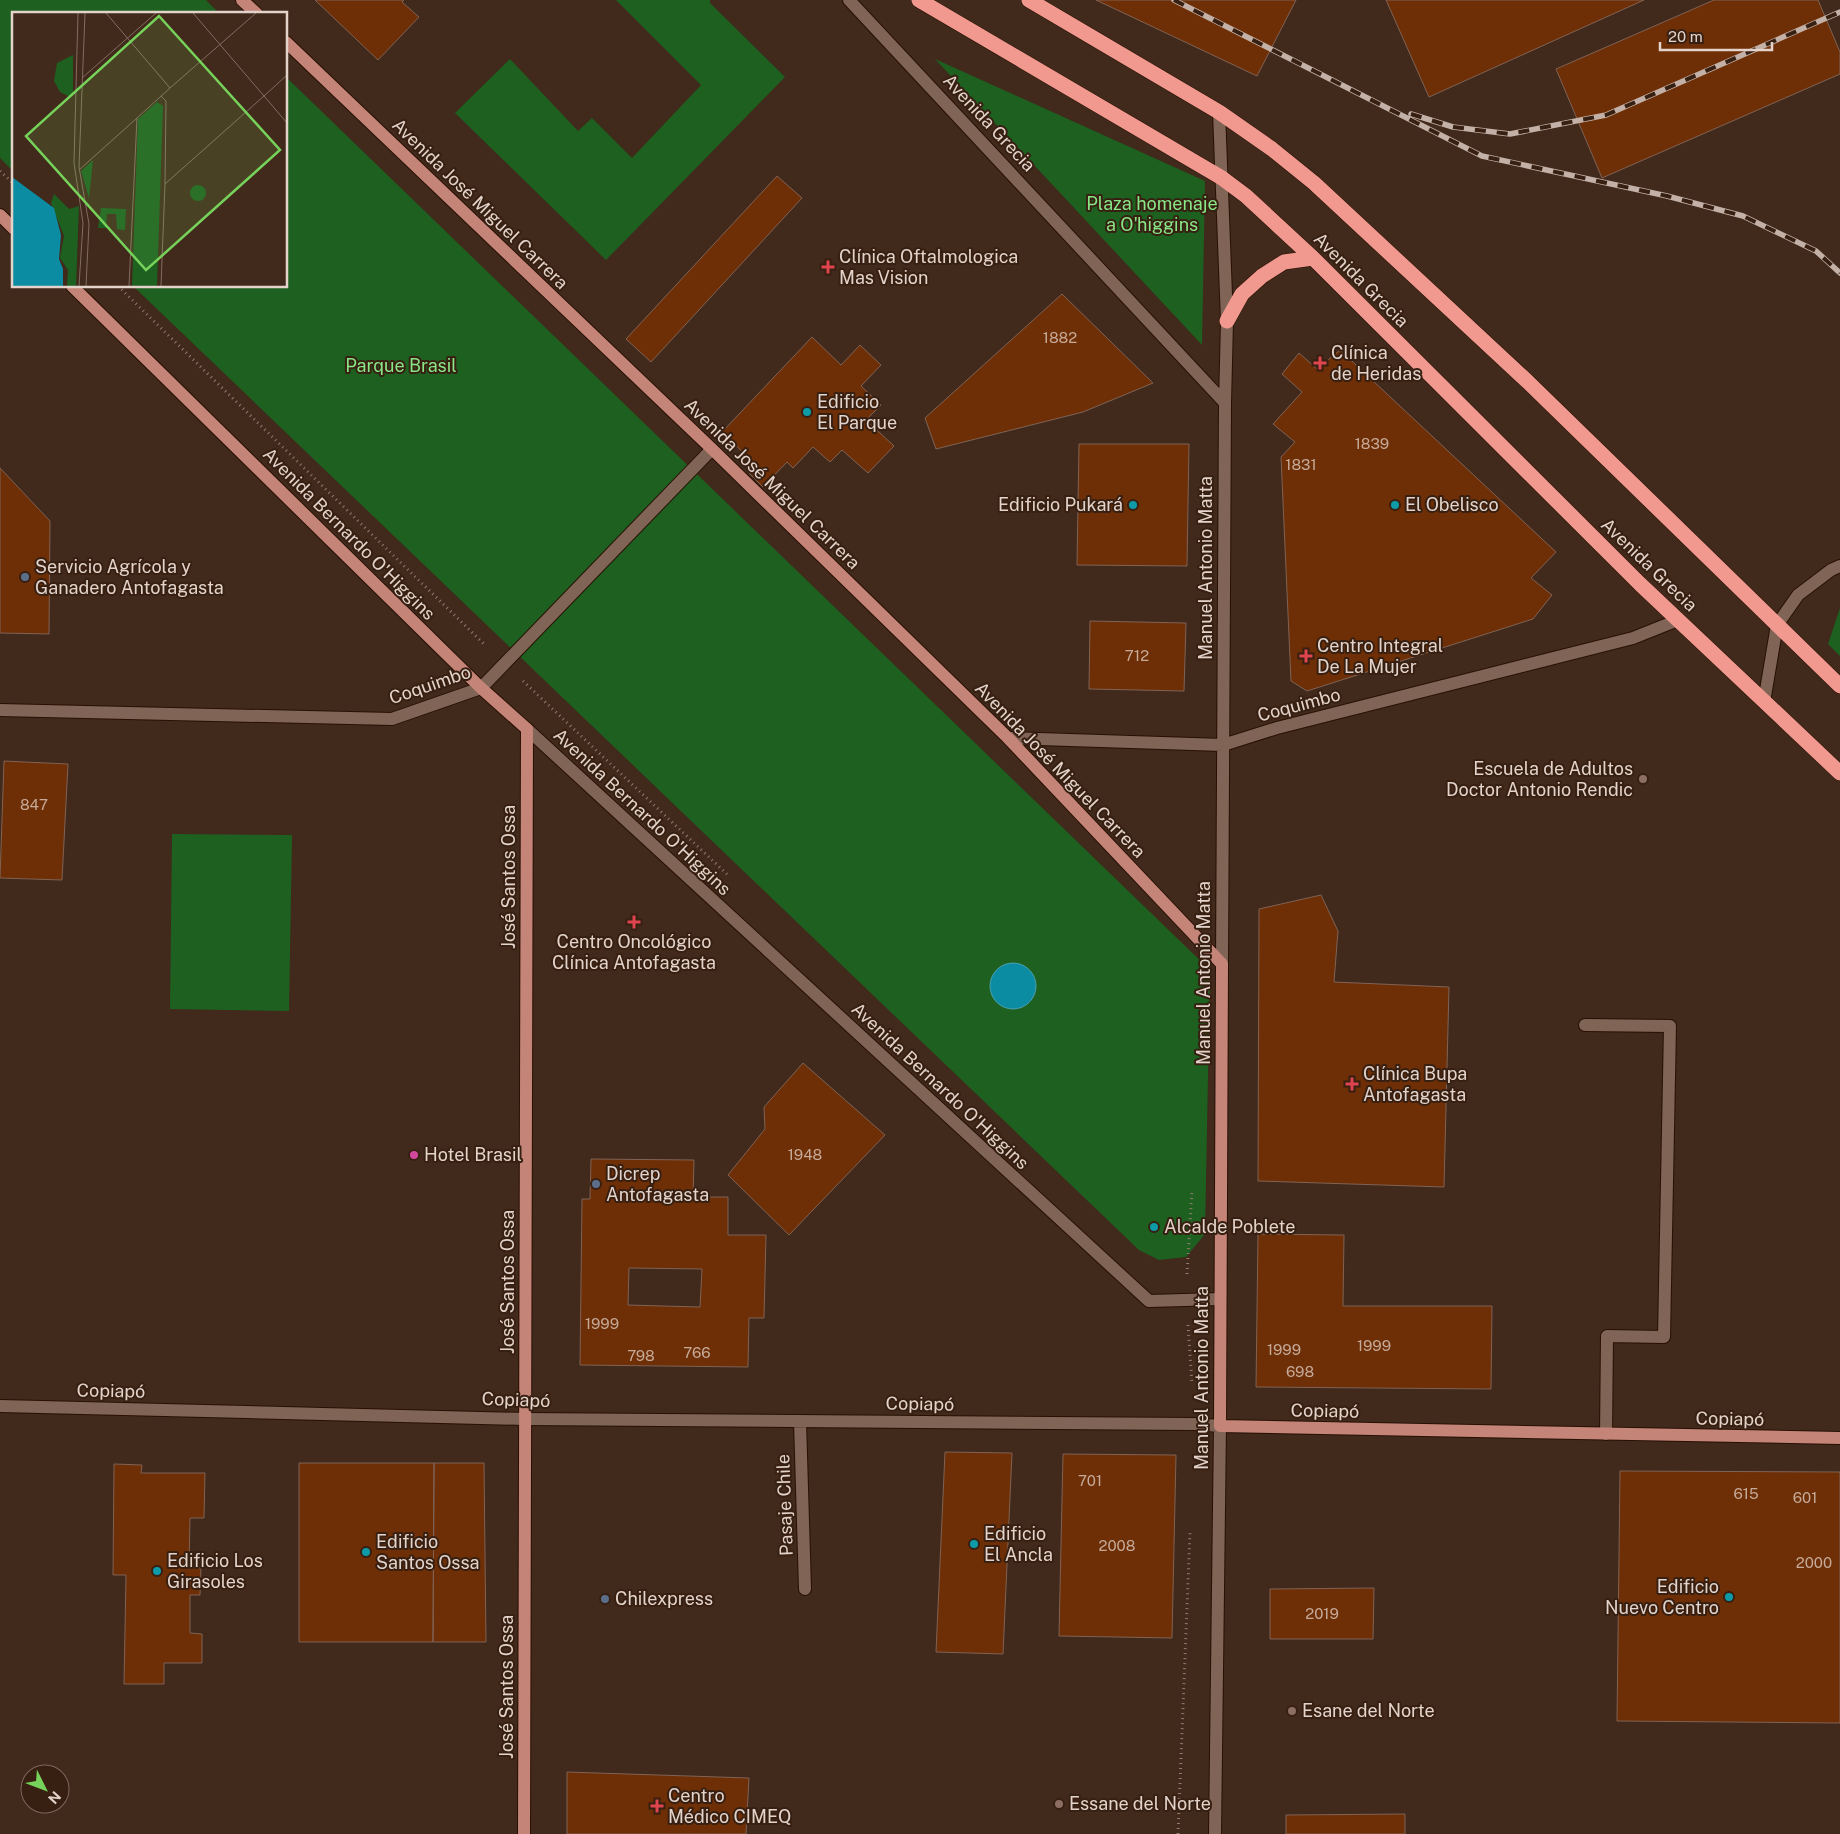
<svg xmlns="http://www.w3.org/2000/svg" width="1840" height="1834" viewBox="0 0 1840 1834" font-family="'Public Sans',sans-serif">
<rect width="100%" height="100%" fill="#41291b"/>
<!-- green -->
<path fill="#1d6020" d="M0,0H206L220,14H14V172L0,158Z
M616,0H710V3L785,77L606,260L455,113L510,59L578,131L592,118L632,158L701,85Z
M935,59L1205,181L1202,345Z
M286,77L1210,970L1205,1234L1186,1257L1159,1260L1139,1250L133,286H286Z
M1840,608V656L1828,644Z
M172,834L292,835L289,1011L170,1009Z"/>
<!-- water -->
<path fill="#0b8ca3" stroke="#4ca1af" d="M990 986a23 23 0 1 1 46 0a23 23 0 1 1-46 0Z"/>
<!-- building -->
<path fill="#6f2f06" stroke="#7f6355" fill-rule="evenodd" d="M315,0H404L402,2L419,17L378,60Z
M1096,0H1296L1257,76Z
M1386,0H1644L1429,97Z
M1714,0H1818L1840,52V74L1602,178L1556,69Z
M777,176L802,198L651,362L626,339Z
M1062,294L1153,383L1083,412L936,449L925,418Z
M812,337L841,365L860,345L881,365L861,386L881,405L866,420L894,446L868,473L842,450L830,462L813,447L793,468L787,462L763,487L749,473L757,466L722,432Z
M1340,350L1556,552L1531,578L1552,595L1533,619L1307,691L1291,681L1281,457L1295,442L1273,424L1302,392L1282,374L1299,353L1317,369Z
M1079,444H1189L1187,566L1077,565Z
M0,468L50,521L49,634L0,633Z
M1090,621L1186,623L1184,691L1089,689Z
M4,761L68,764L62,880L0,878Z
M1321,895L1338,931L1334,982L1449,987L1444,1187L1258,1181L1259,909Z
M803,1063L885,1135L789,1235L728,1175L765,1129L764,1107Z
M591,1159L694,1160L693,1197H728V1235H766L764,1318H749L748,1367L580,1365L582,1199H590ZM629,1268L702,1269L700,1307L628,1305Z
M1258,1234L1344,1235L1343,1306H1492L1491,1389L1256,1387Z
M945,1452L1012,1453L1003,1654L936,1652Z
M1063,1454L1176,1455L1172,1638L1059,1636Z
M299,1463H434L433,1642H299Z
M434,1463H484L486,1642H433Z
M114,1464L142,1465L141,1473H205L204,1518H190L189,1567L201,1568L200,1595H190V1633L202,1634V1663H164V1684H124L126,1575H113Z
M1620,1471L1840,1472V1723L1617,1721Z
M1374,1588L1373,1639H1270V1589Z
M567,1772L749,1778L746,1834H567Z
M1405,1814V1834H1286V1815Z"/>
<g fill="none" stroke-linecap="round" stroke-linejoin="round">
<defs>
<path id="minor" d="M849,0L1225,403
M1219,112L1227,321L1225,403L1222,964
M1764,702L1777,625L1798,595L1831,570L1840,566
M0,710L392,719L481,688L712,449
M527,729L1149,1301L1220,1299
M1008,738L1223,745L1277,728L1633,638L1678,620
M1585,1025L1670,1026L1664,1337L1607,1336L1606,1434
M0,1406L525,1419L1194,1424L1220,1426L1215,1834
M800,1421L805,1589"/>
<path id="major" d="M242,0L257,14
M286,42L712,449L1008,738L1222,964L1220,1426L1840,1438
M0,215L14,229
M72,286L481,688L527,729L524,1834"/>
<path id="highway" d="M919,0L1222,178L1246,196L1313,258L1640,584L1840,773
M1029,0L1219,112L1272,149L1314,183L1528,382L1840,686
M1227,321L1242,294L1262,276L1284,262L1313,258"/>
</defs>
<!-- minor casing -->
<use href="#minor" stroke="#271104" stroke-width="14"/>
<!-- major casing -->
<use href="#major" stroke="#271104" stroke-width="14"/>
<!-- highway casing -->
<use href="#highway" stroke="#271104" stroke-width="16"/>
<!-- path -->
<path stroke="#917c71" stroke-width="3" stroke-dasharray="1 4" stroke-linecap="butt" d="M0,171L14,184
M118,286L486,646
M523,681L729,876
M1187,1274L1192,1190
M1188,1325L1192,1384
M1178,1834L1190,1532"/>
<!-- minor -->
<use href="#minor" stroke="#806455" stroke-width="12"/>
<!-- major -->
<use href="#major" stroke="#c48478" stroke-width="12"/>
<!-- highway -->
<use href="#highway" stroke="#f1998f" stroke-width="15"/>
<defs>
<path id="rail" d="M1174,0L1482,156L1667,196L1743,216L1816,251L1840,273
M1411,114L1453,127L1510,134L1606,115L1840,12"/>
</defs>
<!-- rail casing -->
<use href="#rail" stroke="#c3b1a7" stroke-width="5.5"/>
<!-- rail -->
<use href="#rail" stroke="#371f11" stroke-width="4" stroke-dasharray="11" stroke-linecap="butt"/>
</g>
<!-- markers -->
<g fill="#e0444e" stroke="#371f11" stroke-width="2">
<path d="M825.5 259.5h5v5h5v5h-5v5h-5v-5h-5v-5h5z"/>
<path d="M1317.5 355.5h5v5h5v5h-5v5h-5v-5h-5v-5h5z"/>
<path d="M1303.5 648.5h5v5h5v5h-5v5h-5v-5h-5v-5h5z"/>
<path d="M631.5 914.5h5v5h5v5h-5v5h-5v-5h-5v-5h5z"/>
<path d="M1349.5 1076.5h5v5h5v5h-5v5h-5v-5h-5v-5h5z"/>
<path d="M654.5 1798.5h5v5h5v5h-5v5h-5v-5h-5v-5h5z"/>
</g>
<g fill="#0f9aa8" stroke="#371f11" stroke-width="2">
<circle cx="807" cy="412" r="5"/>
<circle cx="1133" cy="505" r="5"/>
<circle cx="1395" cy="505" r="5"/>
<circle cx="1154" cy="1227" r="5"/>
<circle cx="974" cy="1544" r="5"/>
<circle cx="366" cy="1552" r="5"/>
<circle cx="157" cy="1571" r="5"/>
<circle cx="1729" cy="1597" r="5"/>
</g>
<g fill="#5c6f8a" stroke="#371f11" stroke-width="2">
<circle cx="25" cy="577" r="5"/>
<circle cx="596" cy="1184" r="5"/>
<circle cx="605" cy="1599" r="5"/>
</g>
<g fill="#8d6e63" stroke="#371f11" stroke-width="2">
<circle cx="1643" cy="779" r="5"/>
<circle cx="1292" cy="1711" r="5"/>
<circle cx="1059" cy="1804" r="5"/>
</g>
<circle fill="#d1479c" stroke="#371f11" stroke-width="2" cx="414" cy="1155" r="5"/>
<g text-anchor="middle" stroke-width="4" stroke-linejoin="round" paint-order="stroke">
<!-- number labels -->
<g font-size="15" fill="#c6aa99">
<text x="1060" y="343">1882</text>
<text x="1372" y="449">1839</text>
<text x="1301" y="470">1831</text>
<text x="1137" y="661">712</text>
<text x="34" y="810">847</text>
<text x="805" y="1160">1948</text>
<text x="602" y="1329">1999</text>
<text x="1374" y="1351">1999</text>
<text x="1284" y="1355">1999</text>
<text x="697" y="1358">766</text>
<text x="641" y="1361">798</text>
<text x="1300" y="1377">698</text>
<text x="1090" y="1486">701</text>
<text x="1746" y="1499">615</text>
<text x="1805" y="1503">601</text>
<text x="1117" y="1551">2008</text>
<text x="1814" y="1568">2000</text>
<text x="1322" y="1619">2019</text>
</g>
<!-- street labels -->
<g font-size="18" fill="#e3d3ca" stroke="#371f11">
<text transform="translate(989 123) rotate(47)" y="6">Avenida Grecia</text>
<text transform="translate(480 204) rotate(44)" y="6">Avenida José Miguel Carrera</text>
<text transform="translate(1361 280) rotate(45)" y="6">Avenida Grecia</text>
<text transform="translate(772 484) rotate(44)" y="6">Avenida José Miguel Carrera</text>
<text transform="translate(349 534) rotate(45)" y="6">Avenida Bernardo O'Higgins</text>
<text transform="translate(1649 565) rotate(44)" y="6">Avenida Grecia</text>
<text transform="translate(1206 568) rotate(-90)" y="6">Manuel Antonio Matta</text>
<text transform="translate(430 685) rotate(-19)" y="6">Coquimbo</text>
<text transform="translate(1299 705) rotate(-15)" y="6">Coquimbo</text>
<text transform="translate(1060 770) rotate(46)" y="6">Avenida José Miguel Carrera</text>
<text transform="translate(642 812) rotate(43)" y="6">Avenida Bernardo O'Higgins</text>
<text transform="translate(509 877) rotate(-90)" y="6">José Santos Ossa</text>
<text transform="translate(1204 973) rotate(-90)" y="6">Manuel Antonio Matta</text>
<text transform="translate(940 1086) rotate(43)" y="6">Avenida Bernardo O'Higgins</text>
<text transform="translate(508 1282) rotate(-90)" y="6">José Santos Ossa</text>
<text transform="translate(1202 1378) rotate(-90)" y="6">Manuel Antonio Matta</text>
<text transform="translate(111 1391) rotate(1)" y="6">Copiapó</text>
<text transform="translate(516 1400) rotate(2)" y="6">Copiapó</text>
<text transform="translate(920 1404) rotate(1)" y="6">Copiapó</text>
<text transform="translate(1325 1411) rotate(1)" y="6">Copiapó</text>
<text transform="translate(1730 1419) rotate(1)" y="6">Copiapó</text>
<text transform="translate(785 1505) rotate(-92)" y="6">Pasaje Chile</text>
<text transform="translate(507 1687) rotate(-90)" y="6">José Santos Ossa</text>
</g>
<!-- park labels -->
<g font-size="18" fill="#88e687" stroke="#371f11">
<text x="1152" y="210">Plaza homenaje<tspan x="1152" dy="21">a O'higgins</tspan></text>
<text x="401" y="372">Parque Brasil</text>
</g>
<!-- poi labels -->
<g font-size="18" fill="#e3d3ca" stroke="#371f11" text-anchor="start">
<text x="839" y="263">Clínica Oftalmologica<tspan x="839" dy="21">Mas Vision</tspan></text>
<text x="1331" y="359">Clínica<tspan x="1331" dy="21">de Heridas</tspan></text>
<text x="817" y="408">Edificio<tspan x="817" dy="21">El Parque</tspan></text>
<text x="1123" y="511" text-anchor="end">Edificio Pukará</text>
<text x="1405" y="511">El Obelisco</text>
<text x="35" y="573">Servicio Agrícola y<tspan x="35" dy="21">Ganadero Antofagasta</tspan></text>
<text x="1317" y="652">Centro Integral<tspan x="1317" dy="21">De La Mujer</tspan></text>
<text x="1633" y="775" text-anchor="end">Escuela de Adultos<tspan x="1633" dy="21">Doctor Antonio Rendic</tspan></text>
<text x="634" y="948" text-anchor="middle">Centro Oncológico<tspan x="634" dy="21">Clínica Antofagasta</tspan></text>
<text x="1363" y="1080">Clínica Bupa<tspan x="1363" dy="21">Antofagasta</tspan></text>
<text x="424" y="1161">Hotel Brasil</text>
<text x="606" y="1180">Dicrep<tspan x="606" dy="21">Antofagasta</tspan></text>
<text x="1164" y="1233">Alcalde Poblete</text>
<text x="984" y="1540">Edificio<tspan x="984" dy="21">El Ancla</tspan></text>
<text x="376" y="1548">Edificio<tspan x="376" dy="21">Santos Ossa</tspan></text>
<text x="167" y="1567">Edificio Los<tspan x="167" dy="21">Girasoles</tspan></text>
<text x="1719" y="1593" text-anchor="end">Edificio<tspan x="1719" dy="21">Nuevo Centro</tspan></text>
<text x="615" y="1605">Chilexpress</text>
<text x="1302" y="1717">Esane del Norte</text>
<text x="668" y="1802">Centro<tspan x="668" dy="21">Médico CIMEQ</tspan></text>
<text x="1069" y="1810">Essane del Norte</text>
</g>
</g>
<!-- overview -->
<g transform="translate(12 12)">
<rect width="275" height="275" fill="#41291b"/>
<path d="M61,43V83L58,85L48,80L42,69L45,51ZM145,90L151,94L145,274H120L126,107ZM81,148L77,186L69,159ZM178 181a8 8 0 1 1 16 0a8 8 0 1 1-16 0ZM42,182L57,197L67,194L64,274H55L56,258L48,246L52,224L39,191ZM89,196L114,197L113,218L105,217L104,202H95L94,216H86Z" fill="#1d6020"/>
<path d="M0,165L42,196L49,223L47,247L51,257V274H0Z" fill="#0b8ca3"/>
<path fill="none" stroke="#826d61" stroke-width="1" d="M66,1L62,151L71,211L67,274M73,1L67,155L77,212L74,274M94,1L158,76L125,106L117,274M275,63L252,84L275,111M70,66L144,1M158,76L244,1M149,84L154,89L153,172M67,158L125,106M149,274L153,172L252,84L181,1"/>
<path fill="#76d25a" fill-opacity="0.15" stroke="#76d25a" stroke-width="2.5" d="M147,4L268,138L134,258L14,124Z"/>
<rect width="275" height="275" fill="none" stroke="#e3d3ca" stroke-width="2.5"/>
</g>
<!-- north arrow -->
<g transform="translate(45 1789) rotate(132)"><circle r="24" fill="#371f11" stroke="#7c675b"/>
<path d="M0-4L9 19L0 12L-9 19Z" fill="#76d25a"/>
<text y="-8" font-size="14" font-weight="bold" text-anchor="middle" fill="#e3d3ca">N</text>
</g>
<!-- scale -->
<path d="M1660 42v8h112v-8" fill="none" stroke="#e3d3ca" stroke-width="2.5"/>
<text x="1668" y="42" font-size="15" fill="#e3d3ca" stroke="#371f11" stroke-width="4" paint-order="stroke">20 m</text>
</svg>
